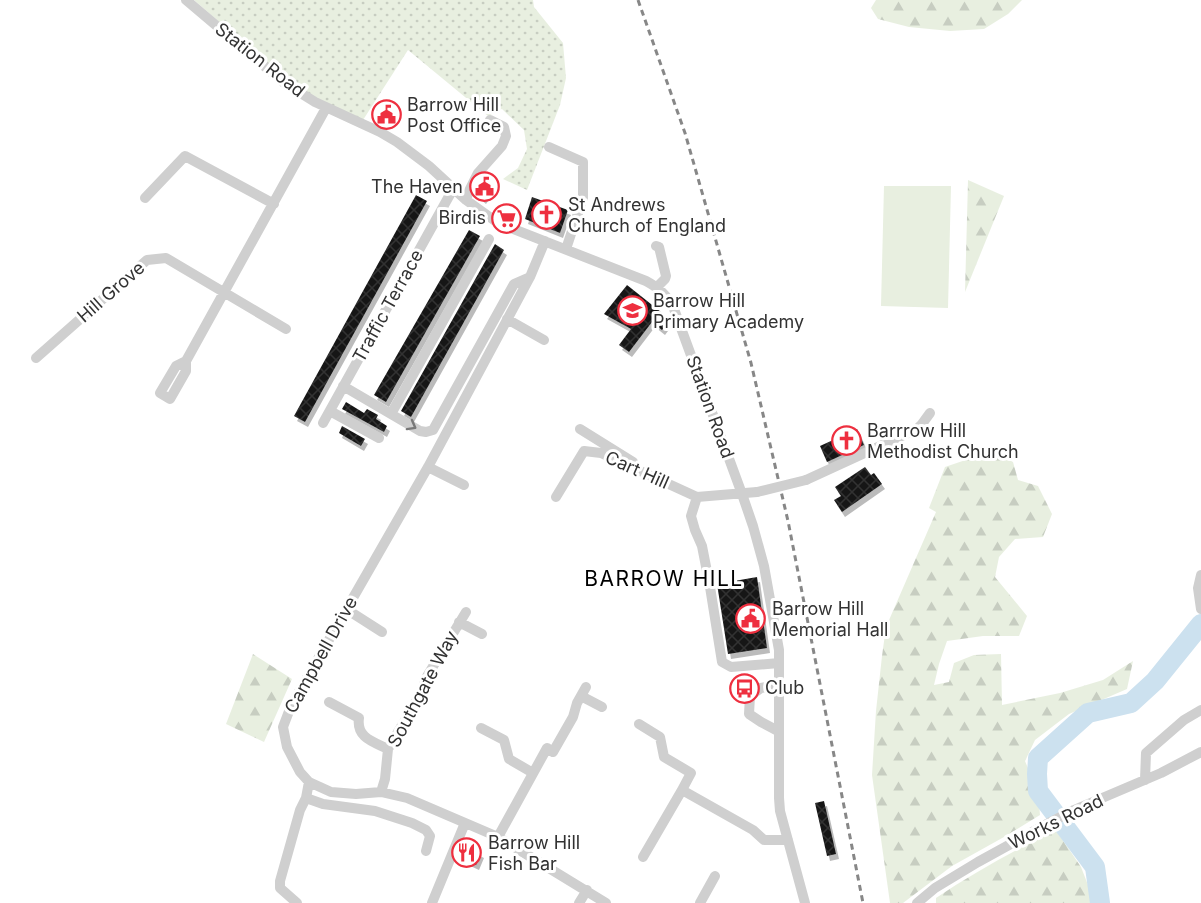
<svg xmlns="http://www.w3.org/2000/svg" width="1201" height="903" viewBox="0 0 1201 903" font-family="Inter,sans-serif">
<defs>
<pattern id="forest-firs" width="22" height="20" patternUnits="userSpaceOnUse" patternTransform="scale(1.5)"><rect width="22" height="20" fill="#e8efe0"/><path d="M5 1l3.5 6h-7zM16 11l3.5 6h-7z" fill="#c7cdc1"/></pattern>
<pattern id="park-dots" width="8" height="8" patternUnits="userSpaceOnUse" patternTransform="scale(1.5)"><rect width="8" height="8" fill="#e8efe0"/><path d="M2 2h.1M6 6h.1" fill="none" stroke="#c7cdc1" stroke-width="1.8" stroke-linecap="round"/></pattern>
<pattern id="building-cross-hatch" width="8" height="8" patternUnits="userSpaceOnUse" patternTransform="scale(1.5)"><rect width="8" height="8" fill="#191919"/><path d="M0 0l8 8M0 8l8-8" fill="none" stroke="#323232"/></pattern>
<filter id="shadow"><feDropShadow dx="3" dy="5" stdDeviation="0" flood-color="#0004"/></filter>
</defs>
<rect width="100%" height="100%" fill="#fff"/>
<!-- grass -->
<path fill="#e8efe0" d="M884,186H951L948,308L881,306Z"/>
<!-- forest -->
<path fill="url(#forest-firs)" d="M876,0H1022L1008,14L984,29L950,31L909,27L878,19L871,8Z
M968,180L1004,196L965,292L968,181Z
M992,451L1013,462L1018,480L1038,486L1052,514L1043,537L1015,539L999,557L995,577L1027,616L1019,636H983L947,641L939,664L934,685L949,682L954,663L974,655L1001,654L1002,705L1060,693L1103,680L1133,661L1127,689L1069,714L1035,740L1025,761L1038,792L1040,815L1004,837L952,866L903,903H890L872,775L876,711L882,656L886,627L936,512L929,508L945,467Z
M253,654L292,679L264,742L226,724Z
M1056,830L1081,867L1095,903H936V898C975,872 1015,850 1056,830Z"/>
<!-- park -->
<path fill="url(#park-dots)" d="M194,0H533L534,7L563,43L566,78L560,105L527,190L503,179L518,168L527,149L524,130L502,109L488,116L408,50L363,120L328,105L286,80Z"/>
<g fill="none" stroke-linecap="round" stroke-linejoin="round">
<!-- river -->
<path stroke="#cce1ef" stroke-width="20" d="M1100,903L1095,867L1038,791L1037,774L1038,758L1088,713L1131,703L1155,681L1201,624"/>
</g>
<!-- building -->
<path fill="url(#building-cross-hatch)" filter="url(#shadow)" d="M486,175L495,182L483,199L476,193Z
M416,195L427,201L305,422L294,416Z
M532,197L568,210L560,233L525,219Z
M469,230L480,236L386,402L374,395Z
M495,244L504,250L411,417L401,411Z
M627,285L661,312L658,315L668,322L662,330L652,322L629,352L619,345L631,329L604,314Z
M346,402L364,413L367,409L378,415L376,419L387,426L384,432L342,409Z
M342,426L365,439L361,446L339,433Z
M857,429L864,445L827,462L820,446Z
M865,467L871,475L874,473L882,484L842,512L834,500L841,496L835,487Z
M757,577L767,648L728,654L717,584Z
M824,801L836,854L827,856L815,803Z
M467,846L481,853L476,865L461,858Z"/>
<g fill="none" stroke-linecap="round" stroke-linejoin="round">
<!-- minor -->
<path stroke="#cfcfcf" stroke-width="10" d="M186,0L283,82L315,102L380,132L397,142L429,166L466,200L498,223L646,281C659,288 667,295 674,309L742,494L753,526L764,566L779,650V798L780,811L805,903
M549,147L583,162V198L566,249
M145,198L185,156L274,204
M466,200L469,191L478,173L502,146L506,136L504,127L490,120
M545,241L530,277L428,467L291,706L283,727L287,747L300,772L309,782L331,792L356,794L381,792L407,798L498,837L606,903
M656,246L659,247L666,276L665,279L657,287
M507,319L544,340
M36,358L147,260L166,258L286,329
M186,361L176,366L160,393L170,399L186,371V361L326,108
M343,386L420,431L426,432L433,430L514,284L530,277
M330,411L379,438
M391,414L489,239
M323,423L453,189
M580,429L633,462
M428,467L464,485
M806,480L917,429L922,424L930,413
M556,497L584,451L601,453L697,497L757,492
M697,497L691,516L695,530L702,546L710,587L722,662L731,667L779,663
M1201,575L1198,588L1201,609
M346,609L382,632
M459,622L482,634
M581,696L602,707
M329,702L359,718C356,738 374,742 388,749
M639,724L660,737L664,757L691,773L682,790L643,857
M481,728L504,740L509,759L533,773
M778,731L761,722L749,714L750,696L761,688L779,684
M1145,780L1146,753L1184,720L1201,710
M682,790L753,830L764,840H788
M381,792L385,779L388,749L421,693L426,678L466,612
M306,798L323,804L375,811L412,823L426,830L430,836L426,851
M498,837L547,748L553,752L573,717L577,703L586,687
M297,903L280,888V881L300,810L306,798L309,782
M432,903L465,823
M579,903L587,890
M700,903L715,876
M917,903L935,888L978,862L1047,824L1074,810L1161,773L1201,752"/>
<!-- rail -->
<path stroke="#878787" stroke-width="3" stroke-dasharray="6 4.5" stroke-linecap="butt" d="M638,0L685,133L751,363L788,521L863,903"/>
<!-- minor-bridge -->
<path stroke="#cfcfcf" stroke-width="10" d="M757,492L806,480"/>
</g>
<!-- one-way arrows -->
<defs><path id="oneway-chevron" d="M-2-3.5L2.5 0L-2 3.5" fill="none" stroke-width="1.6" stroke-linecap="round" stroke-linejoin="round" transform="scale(1.5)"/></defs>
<use stroke="#797979" href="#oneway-chevron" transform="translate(412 426) rotate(29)"/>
<!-- icons -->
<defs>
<symbol id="civic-ring" viewBox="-11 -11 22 22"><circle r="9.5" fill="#fff" stroke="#ee2f3f" stroke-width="1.5"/><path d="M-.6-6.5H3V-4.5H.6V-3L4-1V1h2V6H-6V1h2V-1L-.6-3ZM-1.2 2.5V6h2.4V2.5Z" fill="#ee2f3f"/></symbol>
<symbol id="church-ring" viewBox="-11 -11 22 22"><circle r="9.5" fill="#fff" stroke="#ee2f3f" stroke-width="1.5"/><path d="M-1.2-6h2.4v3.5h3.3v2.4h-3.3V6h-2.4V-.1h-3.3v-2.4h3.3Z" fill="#ee2f3f"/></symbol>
<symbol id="supermarket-ring" viewBox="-11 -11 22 22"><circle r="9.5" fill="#fff" stroke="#ee2f3f" stroke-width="1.5"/><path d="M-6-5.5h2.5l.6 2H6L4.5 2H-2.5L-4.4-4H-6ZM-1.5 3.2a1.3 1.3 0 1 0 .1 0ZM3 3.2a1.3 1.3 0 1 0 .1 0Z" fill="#ee2f3f"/></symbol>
<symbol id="school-ring" viewBox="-11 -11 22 22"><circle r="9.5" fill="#fff" stroke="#ee2f3f" stroke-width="1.5"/><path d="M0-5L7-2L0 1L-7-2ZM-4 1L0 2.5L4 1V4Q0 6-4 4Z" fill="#ee2f3f"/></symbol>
<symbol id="bus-ring" viewBox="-11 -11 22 22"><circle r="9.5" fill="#fff" stroke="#ee2f3f" stroke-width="1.5"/><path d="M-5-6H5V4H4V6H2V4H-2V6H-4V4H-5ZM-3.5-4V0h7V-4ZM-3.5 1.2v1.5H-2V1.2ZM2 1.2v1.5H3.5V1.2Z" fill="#ee2f3f"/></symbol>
<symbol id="restaurant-ring" viewBox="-11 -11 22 22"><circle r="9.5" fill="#fff" stroke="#ee2f3f" stroke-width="1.5"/><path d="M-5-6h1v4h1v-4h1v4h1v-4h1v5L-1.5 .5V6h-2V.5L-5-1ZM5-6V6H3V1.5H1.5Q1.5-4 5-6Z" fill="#ee2f3f"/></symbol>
</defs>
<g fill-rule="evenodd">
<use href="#civic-ring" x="370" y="98" width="33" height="33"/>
<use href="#civic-ring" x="468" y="170" width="33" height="33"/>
<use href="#church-ring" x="530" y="198" width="33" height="33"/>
<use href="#supermarket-ring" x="490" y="202" width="33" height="33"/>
<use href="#school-ring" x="616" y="294" width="33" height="33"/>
<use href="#church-ring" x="830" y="424" width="33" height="33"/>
<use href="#civic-ring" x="734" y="602" width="33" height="33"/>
<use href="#bus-ring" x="728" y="672" width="33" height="33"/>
<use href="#restaurant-ring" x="450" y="836" width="33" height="33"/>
</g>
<g text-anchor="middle" stroke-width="6" stroke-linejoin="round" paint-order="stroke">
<!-- street labels -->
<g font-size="18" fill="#323232" stroke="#fff">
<text transform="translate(260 60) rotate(38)" y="6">Station Road</text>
<text transform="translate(111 292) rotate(-41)" y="6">Hill Grove</text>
<text transform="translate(388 306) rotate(-61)" y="6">Traffic Terrace</text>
<text transform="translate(710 407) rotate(70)" y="6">Station Road</text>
<text transform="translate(637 470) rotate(24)" y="6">Cart Hill</text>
<text transform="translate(321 655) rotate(-61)" y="6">Campbell Drive</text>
<text transform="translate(423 689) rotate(-62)" y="6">Southgate Way</text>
<text transform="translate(1056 822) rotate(-26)" y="6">Works Road</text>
</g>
<!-- poi labels -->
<g font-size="18" fill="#323232" stroke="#fff" text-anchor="start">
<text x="407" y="111">Barrow Hill<tspan x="407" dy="21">Post Office</tspan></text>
<text x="463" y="193" text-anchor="end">The Haven</text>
<text x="568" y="211">St Andrews<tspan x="568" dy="21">Church of England</tspan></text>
<text x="486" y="224" text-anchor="end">Birdis</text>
<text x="653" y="307">Barrow Hill<tspan x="653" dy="21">Primary Academy</tspan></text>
<text x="867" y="437">Barrrow Hill<tspan x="867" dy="21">Methodist Church</tspan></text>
<text x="772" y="615">Barrow Hill<tspan x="772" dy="21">Memorial Hall</tspan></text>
<text x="765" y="694">Club</text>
<text x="488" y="849">Barrow Hill<tspan x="488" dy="21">Fish Bar</tspan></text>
</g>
<!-- quarter labels -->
<g font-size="21" letter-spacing="1.5" fill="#000" stroke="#fff">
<text x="664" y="586">BARROW HILL</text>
</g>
</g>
</svg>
